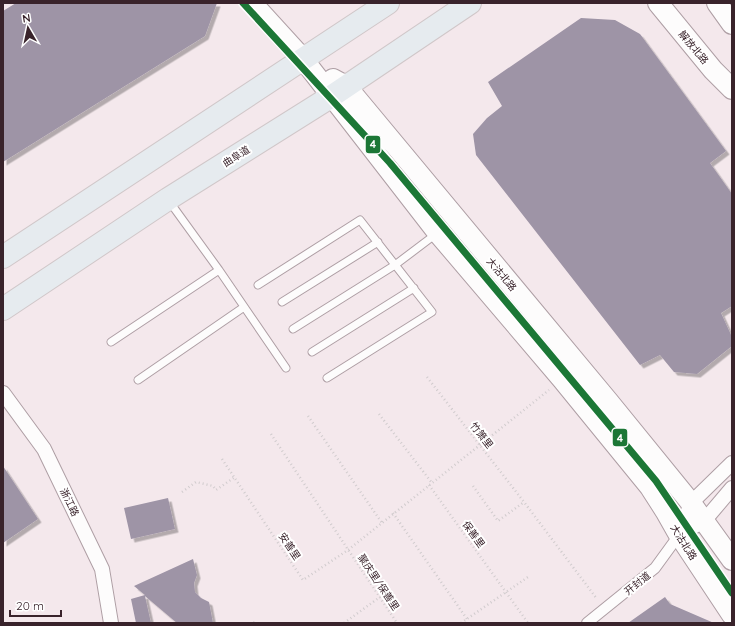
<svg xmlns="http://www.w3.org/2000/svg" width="735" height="626" viewBox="0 0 735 626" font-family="Quicksand,'Noto Sans SC',sans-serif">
<defs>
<filter id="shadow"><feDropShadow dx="3.5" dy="3.5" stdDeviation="0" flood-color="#0004"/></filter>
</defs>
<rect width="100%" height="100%" fill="#f4e8ec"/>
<!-- building -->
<path fill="#9e94a6" filter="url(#shadow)" d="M16,3H217L205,36L3,162V11Z
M581,18L615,20L640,34L726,151L710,163L732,194V306L721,313L732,337V346L697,374L674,372L660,355L640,365L476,155L473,134L487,118L502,106L488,82Z
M3,466L38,519L3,543Z
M168,498L175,529L131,539L124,508Z
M193,559L197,575L194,583L195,592L201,598L209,602L213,623H177L145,596L151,623H136L131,599L145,595L134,586Z
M665,597L670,604L714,623H628Z"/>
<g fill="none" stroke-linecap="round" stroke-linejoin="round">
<defs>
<path id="service" d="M169,201L219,270L286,368
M258,285L360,220L432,312L327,378
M282,302L378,242
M293,329L395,265L436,234
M111,342L219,270
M312,352L414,288
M138,380L244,307"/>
<path id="pedestrian" d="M587,623L655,568L679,535"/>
<path id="minor" d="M3,393L44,449L102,569L111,623
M732,463L691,503L679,535L704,521L732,488"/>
<path id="secondary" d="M252,3L303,59L437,232L562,379L650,487L666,512L679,535L732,615
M658,3L713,70L732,89
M717,3L732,24
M333,79L346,86L608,401L691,503L732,560"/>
<path id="primary" d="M3,257L388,3
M3,309L168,199L332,96L470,3"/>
</defs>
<!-- service casing -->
<use href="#service" stroke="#ae9ea4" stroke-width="9"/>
<!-- pedestrian casing -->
<use href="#pedestrian" stroke="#ae9ea4" stroke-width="12"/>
<!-- minor casing -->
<use href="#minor" stroke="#ae9ea4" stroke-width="16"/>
<!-- secondary casing -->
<use href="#secondary" stroke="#ae9ea4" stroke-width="22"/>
<!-- primary casing -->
<use href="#primary" stroke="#d0c7c9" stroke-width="24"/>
<!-- path -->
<path stroke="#d0cbcd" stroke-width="2.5" stroke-dasharray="1 3" stroke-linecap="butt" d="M427,377L524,502L597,599
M379,414L432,483
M308,416L382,523
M271,434L397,623
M222,459L303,580L348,550L549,390
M429,485L528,623
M473,486L498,521L524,502
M182,492L196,482L213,486L216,490L235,477
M393,513L467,619
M253,622L254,623
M344,623L380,597
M461,623L528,577"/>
<!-- service -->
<use href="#service" stroke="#fdfcfc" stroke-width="7"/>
<!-- pedestrian -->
<use href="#pedestrian" stroke="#fdfcfc" stroke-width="10"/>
<!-- minor -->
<use href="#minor" stroke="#fdfcfc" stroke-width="14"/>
<!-- secondary -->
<use href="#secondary" stroke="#fdfcfc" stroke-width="20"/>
<!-- primary -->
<use href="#primary" stroke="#e6ebef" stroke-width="22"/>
<defs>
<path id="metro-1" d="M243,3L390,163L656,481L732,593"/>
</defs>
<!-- metro-1 casing -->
<use href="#metro-1" stroke="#fff" stroke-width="10"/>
<!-- metro-1 -->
<use href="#metro-1" stroke="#1c7736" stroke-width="7"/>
</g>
<g text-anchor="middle" stroke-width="4" stroke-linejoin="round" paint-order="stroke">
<!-- street labels -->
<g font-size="10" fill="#39232b" stroke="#fff">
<text transform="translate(694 47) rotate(50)" y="4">解放北路</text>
<text transform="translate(236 156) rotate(-32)" y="4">曲阜道</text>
<text transform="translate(502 274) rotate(50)" y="4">大沽北路</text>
<text transform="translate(482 435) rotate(52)" y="4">竹箫里</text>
<text transform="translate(70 502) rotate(64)" y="4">浙江路</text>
<text transform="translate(474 534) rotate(54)" y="4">保善里</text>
<text transform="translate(684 542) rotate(58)" y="4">大沽北路</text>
<text transform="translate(290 546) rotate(56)" y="4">安善里</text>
<text transform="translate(379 582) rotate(56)" y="4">聚庆里/保善里</text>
<text transform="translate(637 583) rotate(-39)" y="4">开封道</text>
</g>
</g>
<g stroke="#fff" stroke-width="1.5">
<rect x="365" y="135" width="16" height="19" rx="4" fill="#1c7736"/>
<rect x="612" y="428" width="16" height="19" rx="4" fill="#1c7736"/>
</g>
<g font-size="11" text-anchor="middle" font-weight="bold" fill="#fff">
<text x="373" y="148">4</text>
<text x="620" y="442">4</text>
</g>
<!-- border -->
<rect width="735" height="626" fill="none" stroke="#39232b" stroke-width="8"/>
<!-- north arrow -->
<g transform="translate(28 28) rotate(351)" stroke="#ffffff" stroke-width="3" paint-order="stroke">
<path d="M0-3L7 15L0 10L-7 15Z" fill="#39232b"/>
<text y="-6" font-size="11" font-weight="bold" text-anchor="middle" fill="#39232b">N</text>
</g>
<!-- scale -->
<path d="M10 610v6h51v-6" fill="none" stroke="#39232b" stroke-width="2"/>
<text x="16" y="610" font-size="12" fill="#39232b" stroke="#ffffff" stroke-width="3" paint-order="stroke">20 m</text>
</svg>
